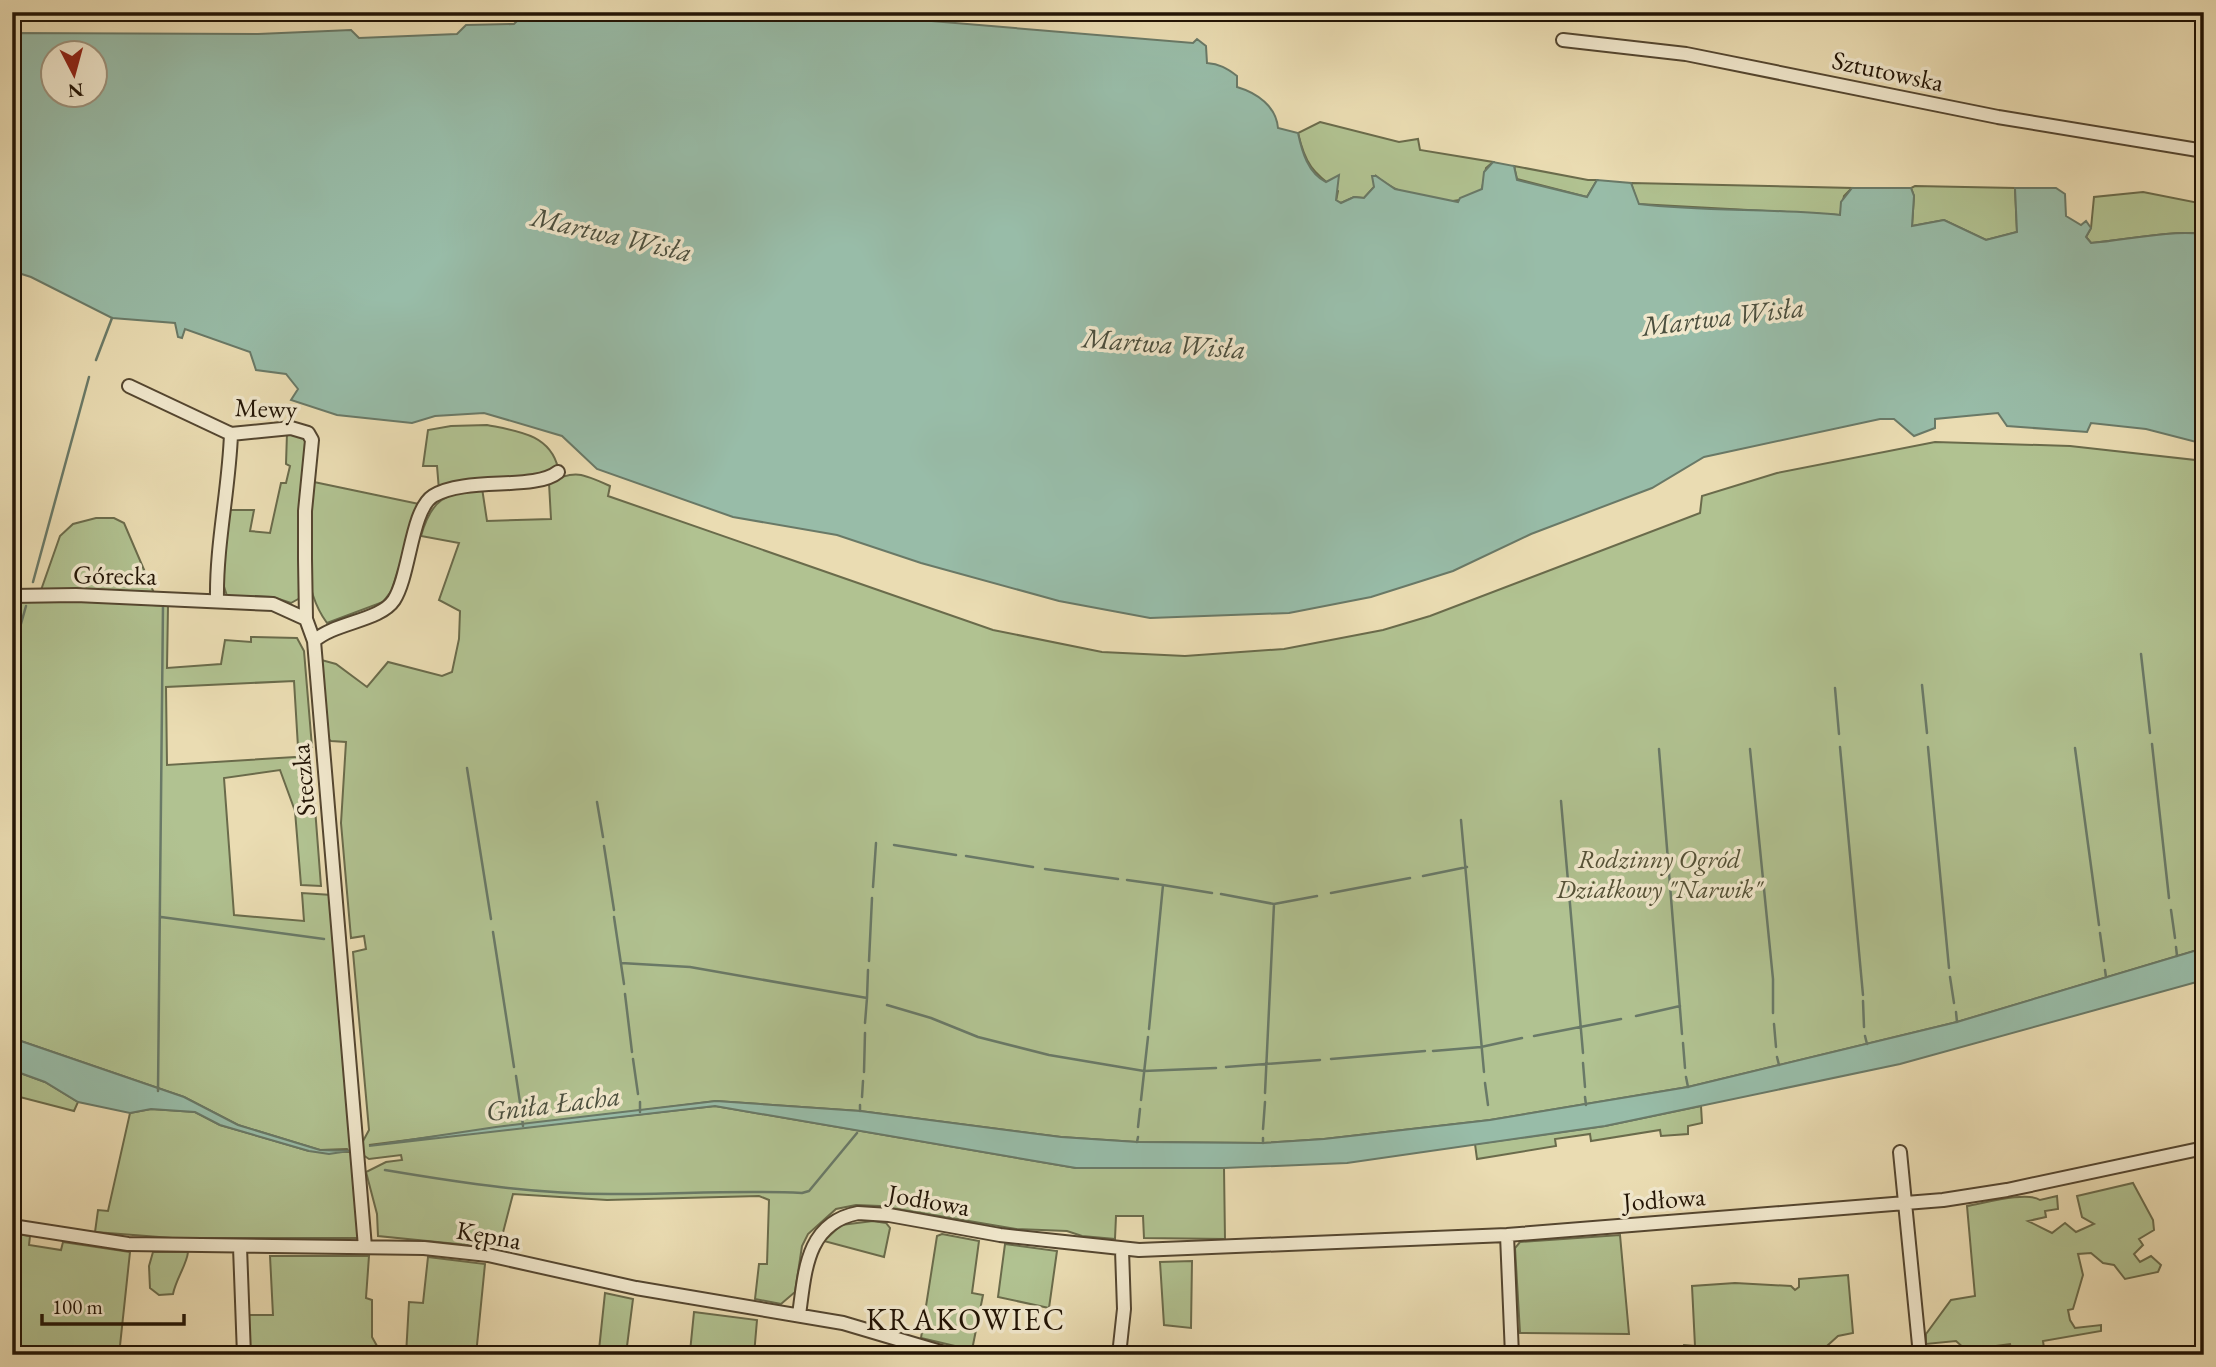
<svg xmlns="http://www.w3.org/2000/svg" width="2216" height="1367" viewBox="0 0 2216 1367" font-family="'EB Garamond',serif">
<rect width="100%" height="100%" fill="#eadcb2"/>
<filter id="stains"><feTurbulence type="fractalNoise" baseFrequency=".00286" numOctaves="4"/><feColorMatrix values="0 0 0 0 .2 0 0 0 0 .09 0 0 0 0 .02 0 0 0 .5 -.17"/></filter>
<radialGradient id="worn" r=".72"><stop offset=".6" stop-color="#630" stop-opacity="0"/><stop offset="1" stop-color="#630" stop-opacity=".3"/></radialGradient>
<!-- green -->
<path fill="#b1c291" stroke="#6a6b4b" stroke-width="2" d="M1320,122L1399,142L1418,139L1420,150L1493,162L1486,168L1482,189C1455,213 1401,198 1376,176L1374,187L1364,198L1354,197L1341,203L1336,201L1338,191C1313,173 1305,164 1298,133Z
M1514,166L1588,180H1597L1587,197L1517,179Z
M1631,183L1852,188L1844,196L1840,215L1638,204Z
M1915,186L2015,188L2017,232L1986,240L1944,220L1912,226L1914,196L1911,188Z
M2143,192L2204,204V234C2167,230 2128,240 2091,243L2086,237L2091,228L2094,197Z
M487,425C517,431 550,434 558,468L548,476L439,490L437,466H423L428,430L451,426Z
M287,433H302L308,440L300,598L291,603L273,597L227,596L220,574L229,510H254L250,531L270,533L281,483H286L290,466L286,464Z
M1935,442L2070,446L2204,461V948L1957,1022L1688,1087L1490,1120L1324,1139L1263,1143L1137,1142L1061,1137L860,1111L716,1101L369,1145L715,1106L1076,1168H1224L1225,1239L1144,1238L1143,1216H1116L1115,1239L1082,1236L1067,1231L1016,1229L880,1206L856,1205L836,1209L808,1234L802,1246L795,1292L781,1304L755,1299L759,1264H767L769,1200L759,1196L607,1200L513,1194L499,1248L493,1241L484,1240L477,1246L378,1236L377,1214L366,1172L386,1162L402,1160L401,1155L369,1159L363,1155L362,1143L369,1130L353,952L366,949L364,936L351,938L341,823L346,742L331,741L327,738L318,659L336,664L367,687L388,662L442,676L452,672L459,639L460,611L439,600L459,543L421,536C432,497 445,495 482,488L487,521L551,519L549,483C574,469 584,474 610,486L608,496L993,630L1102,652L1185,656L1284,649L1383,630L1430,616L1700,513L1702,496L1777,473Z
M314,482L419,504L392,590L383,602L327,623C297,582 308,530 314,482Z
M96,518H114L124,523L154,593H40L60,536L73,524Z
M73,600L168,606L167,668L221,664L225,640L251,642V637L297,638L304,651L312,747H298L294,681L166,687L167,765L311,756L321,886L301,885L295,811L280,770L224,778L234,915L304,921L302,893L332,895L358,1238H172L95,1232L98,1210L108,1211L130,1113L151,1109L195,1112L220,1125L309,1151L349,1152L347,1149L320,1150L238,1125L184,1097L12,1038V602Z
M12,1070L45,1082L78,1102L74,1111L12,1095Z
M1701,1106L1702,1123L1688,1126V1134L1661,1136L1660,1130L1591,1141L1590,1134L1555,1139L1556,1146L1477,1159L1475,1144L1605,1126Z
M2133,1183L2153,1220L2154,1230L2139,1239L2143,1245L2134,1254L2140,1262L2151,1256L2161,1265L2158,1272L2125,1279L2114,1265L2103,1263L2091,1253L2078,1254L2083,1275L2073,1309L2068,1310L2070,1320L2075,1328L2101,1325V1331L2043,1341L2045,1355H2013L2010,1344L1966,1350L1956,1341L1926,1344V1334L1951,1300L1975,1296L1967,1206C1985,1203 2027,1191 2040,1200L2057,1196L2058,1209L2045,1211L2046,1217L2028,1221L2052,1233L2065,1223L2076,1232L2094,1224L2082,1217L2077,1196Z
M873,1221L886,1223L890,1228L884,1257L824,1241L841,1225Z
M12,1233L30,1236L29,1245L61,1250L63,1242L130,1252L119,1355H12Z
M942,1234L979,1241L972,1293L983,1295L972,1350L921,1338L937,1236Z
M1620,1235L1629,1334L1520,1333L1515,1248L1520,1242Z
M1005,1244L1057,1251L1049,1308L998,1297Z
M153,1252H188C187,1264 176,1279 173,1294L159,1295L150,1288L149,1266Z
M270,1256H369L366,1298L372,1300V1337L382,1355H251L247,1315H273Z
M428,1257L485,1264L476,1355H406L409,1302L423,1303Z
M1192,1261L1191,1328L1164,1325L1160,1262Z
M1848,1275L1853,1333L1838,1336L1817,1355H1682L1684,1345L1695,1346L1692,1286L1735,1283L1791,1286L1795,1290L1799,1287V1279Z
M605,1293L633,1299L626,1354L599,1350Z
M694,1312L757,1320L754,1355L690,1352Z"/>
<!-- water -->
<path fill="#98bca8" stroke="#697967" stroke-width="2" fill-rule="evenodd" d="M526,12H824L1193,43L1197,39L1206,46L1207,63C1219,64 1227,68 1237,76V87C1257,93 1276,106 1278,128L1298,133C1302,152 1308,173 1326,182L1339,175L1336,200L1341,203L1354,197L1364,198L1374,187L1372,176H1376L1395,189L1458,202L1460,198L1482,189L1484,172L1493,162L1514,166L1517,180L1587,197L1597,180L1631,183L1639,204C1705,212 1773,208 1840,215L1841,202L1852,188H1911L1914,196L1912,226L1944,220L1986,240L2017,232L2015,188H2056L2065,194L2066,216L2081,225L2086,221L2091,228L2086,237L2091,243C2128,240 2166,230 2204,234V444L2146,429L2091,423L2087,432L2007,426L1998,413L1935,419V428L1914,436L1894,419H1880L1704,457L1652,488L1531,534L1453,571L1371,597L1289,613L1150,618L1059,601L921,563L837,535L733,517L597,469L562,436L484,413L435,416L412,423L337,415L291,400L298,389L286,374L256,370L250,352L185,329L182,338L178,337L175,323L112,318L31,277L12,271V33L258,34L351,30L359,38L457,34L466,25L514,24ZM52,52H94V94H52Z
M2204,948V980L1900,1064L1605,1126L1347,1163L1224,1168H1076L715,1106L369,1146L496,1127L716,1101L860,1111L1061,1137L1137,1142L1263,1143L1324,1139L1490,1120L1688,1087L1957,1022Z
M12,1038L184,1097L238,1125L320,1150L349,1151L329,1154L309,1151L220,1125L195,1112L151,1109L130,1113L78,1102L45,1082L12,1070Z"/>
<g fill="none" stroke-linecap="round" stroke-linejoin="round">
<!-- stream -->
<path stroke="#697967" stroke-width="2.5" d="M96,360L112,318
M33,582L89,377
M2141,654L2150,733
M12,656L26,606
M1922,685L1927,733
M1835,688L1839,734
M2152,744L2169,898
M1840,747L1863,995
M1928,747L1949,968
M2075,748L2099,925
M1659,749L1682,1034
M1750,749L1773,979V1013
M467,768L491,919
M1561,801L1583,1053
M597,802L603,837
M1461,820L1484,1072
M894,845L956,855
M604,846L614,910
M966,856L1033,867
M1045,869L1118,879
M1423,876L1467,867
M1127,880L1163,885
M873,887L876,843
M1331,893L1410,878
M1221,894L1274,904
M2171,910L2175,938
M161,917L324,939
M614,917L624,984
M493,932L514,1067
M2100,933L2104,961
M2176,947L2177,956
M869,961L872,898
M621,963L690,967L867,998L865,1023
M2105,970L2106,977
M1950,977L1954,1003
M625,994L632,1052
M867,998L868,970
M1863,1001L1864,1027
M887,1005L931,1018L978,1037L1049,1055L1144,1071L1216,1068
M1956,1012L1957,1022
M1636,1016L1680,1006
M1774,1024L1776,1047
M1149,1029L1163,885L1212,893
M1534,1036L1621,1019
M1865,1036L1867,1044
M1683,1043L1685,1068
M1433,1051L1481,1047L1522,1038
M1777,1057L1779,1065
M633,1059L638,1094
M1331,1059L1425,1051
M1583,1063L1585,1087
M1226,1067L1320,1060
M864,1072L865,1033
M516,1076L521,1109
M1686,1077L1688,1087
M1485,1083L1488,1105
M158,1091L163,605
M1265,1093L1274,904L1317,896
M862,1097L863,1081
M1585,1097L1586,1105
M1141,1100L1148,1037
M640,1102V1112
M860,1111V1105
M522,1117L523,1126
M1138,1127L1140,1109
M1263,1129L1265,1102
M1137,1142L1138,1137
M1263,1143V1138
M385,1170C462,1183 541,1195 619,1194C680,1194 740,1190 802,1193L809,1191L857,1133"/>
<defs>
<path id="minor" d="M1563,40L1686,54L1998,117L2204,151
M129,386L231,434L291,428L308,433L312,440L305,511V559L306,619L314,641L365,1247
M12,596L76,595L273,604L306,619
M217,600C216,544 229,490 231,434
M314,641C335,622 380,621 394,600C410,575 411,510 433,496C466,476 535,491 558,472
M1900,1152L1920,1355
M12,1226L128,1244L424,1248L488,1255L636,1288L843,1323L951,1355
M1507,1235L1512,1355
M240,1247L244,1355
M799,1315C805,1272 806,1223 858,1213L889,1215L1000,1235L1139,1250L1507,1235L1943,1200L2007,1190L2204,1148
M1119,1355L1124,1309L1122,1250"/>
</defs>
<!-- minor casing -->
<use href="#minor" stroke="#544630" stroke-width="16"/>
<!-- minor -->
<use href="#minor" stroke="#f1e8cd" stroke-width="12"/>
</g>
<g text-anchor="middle" stroke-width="7" stroke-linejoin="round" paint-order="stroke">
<!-- street labels -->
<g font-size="26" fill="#221405" stroke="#f1e8cd">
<text transform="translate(1888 71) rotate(12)" y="9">Sztutowska</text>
<text transform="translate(266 408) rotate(2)" y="9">Mewy</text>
<text transform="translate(115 575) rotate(1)" y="9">Górecka</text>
<text transform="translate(303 780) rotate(-95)" y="9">Steczka</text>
<text transform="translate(1664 1199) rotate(-4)" y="9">Jodłowa</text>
<text transform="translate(929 1200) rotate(10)" y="9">Jodłowa</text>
<text transform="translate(489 1235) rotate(10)" y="9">Kępna</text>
</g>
<!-- park labels -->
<g font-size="26" font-style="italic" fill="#545136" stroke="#f1e8cd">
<text x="1659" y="868">Rodzinny Ogród<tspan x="1659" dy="30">Działkowy "Narwik"</tspan></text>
</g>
<!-- water labels -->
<g font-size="28" font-style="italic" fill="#4b4f3e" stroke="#f1e8cd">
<text transform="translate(612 234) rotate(13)" y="10">Martwa Wisła</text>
<text transform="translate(1723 316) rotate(-7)" y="10">Martwa Wisła</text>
<text transform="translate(1164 343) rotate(4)" y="10">Martwa Wisła</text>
<text transform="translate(553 1103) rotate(-7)" y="10">Gniła Łacha</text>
</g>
<!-- quarter labels -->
<g font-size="30" letter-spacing="2" fill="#221405" stroke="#f1e8cd">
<text x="966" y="1330">KRAKOWIEC</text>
</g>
</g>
<!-- margin -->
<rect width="2216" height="1367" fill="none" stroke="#eadcb2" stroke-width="42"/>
<rect x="14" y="14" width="2188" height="1339" fill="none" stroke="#221405" stroke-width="3.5"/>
<rect x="21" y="21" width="2174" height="1325" fill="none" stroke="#221405" stroke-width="2"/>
<!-- north arrow -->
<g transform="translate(74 74) rotate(174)"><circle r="33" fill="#f1e8cd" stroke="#9e937d" stroke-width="2"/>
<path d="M0-5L12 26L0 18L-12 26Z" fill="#8f2418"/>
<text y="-10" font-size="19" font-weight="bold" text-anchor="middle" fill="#221405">N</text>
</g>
<!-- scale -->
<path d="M42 1314v10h142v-10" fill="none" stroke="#221405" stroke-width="3.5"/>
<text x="52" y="1314" font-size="21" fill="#221405" stroke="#f1e8cd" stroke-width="5" paint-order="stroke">100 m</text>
<rect width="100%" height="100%" filter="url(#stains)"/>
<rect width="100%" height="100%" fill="url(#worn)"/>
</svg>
